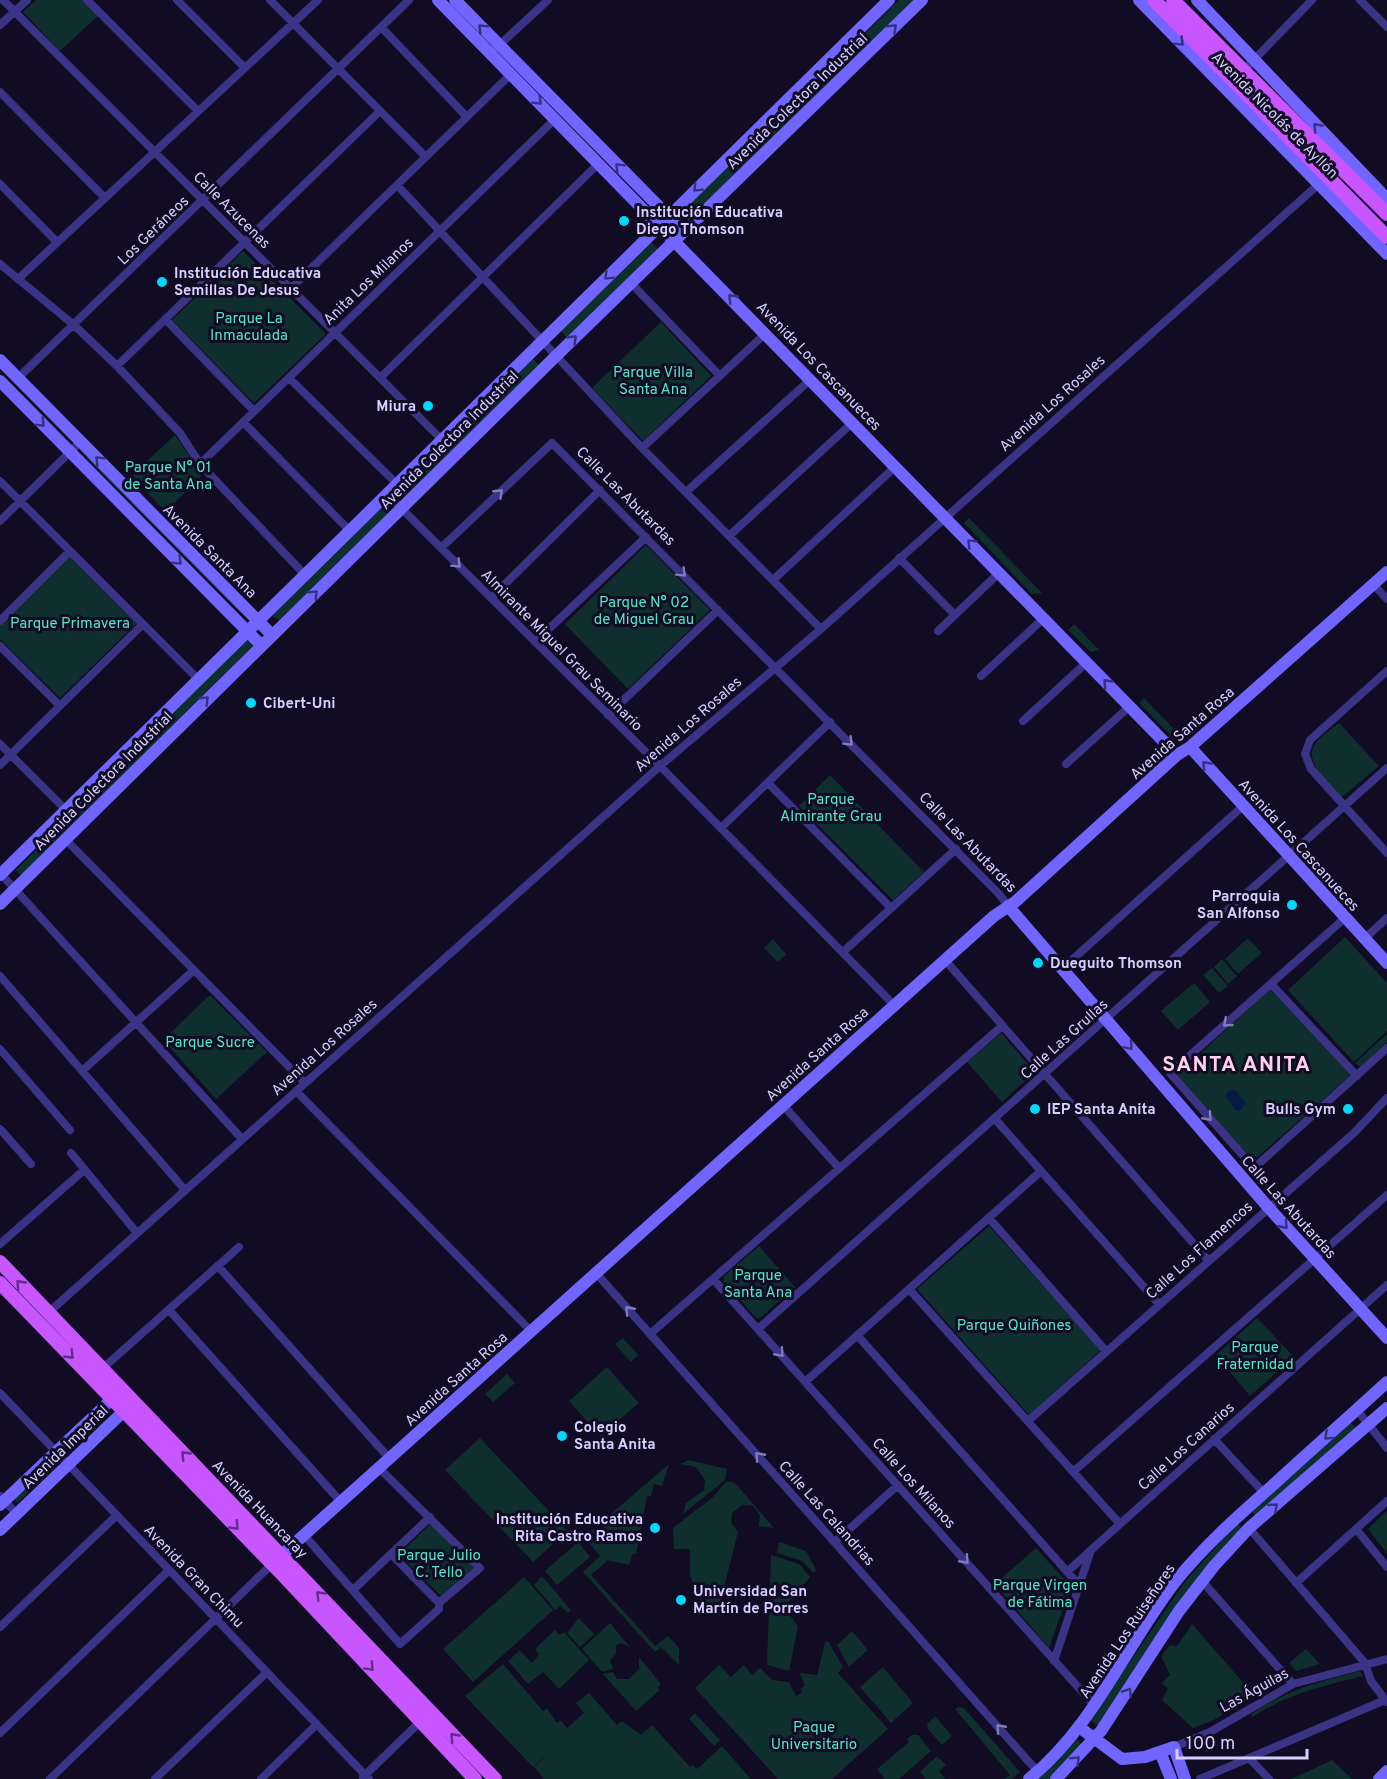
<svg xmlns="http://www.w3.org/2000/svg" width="1387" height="1779" viewBox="0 0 1387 1779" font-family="Overpass,sans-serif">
<rect width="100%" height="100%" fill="#110c23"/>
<!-- green -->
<path fill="#0f2e2e" d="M36,0H84L99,15L60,51L23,12Z
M899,0H915L850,61L845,53Z
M839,61L845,67L692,218L683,210Z
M651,242L659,250L568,339L560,330Z
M243,251L326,334L254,403L172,320Z
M661,322L711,376L643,441L592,388Z
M532,358L540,366L404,499L396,490Z
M175,435L202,475L166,512L131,476Z
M89,455L243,607L239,611L87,459Z
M379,506L388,514L279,620L271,615Z
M969,518L1042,593L1032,594L964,523Z
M646,545L710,610L628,689L565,624Z
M71,555L137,623L60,698L0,639V626Z
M1074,624L1099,650L1091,652L1068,630Z
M246,639L253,646L21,876L16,870Z
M1144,698L1180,735L1175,740L1139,703Z
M1339,723L1379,766L1342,797C1331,788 1304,762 1314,746C1319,737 1331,729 1339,723Z
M830,775L924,872L893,900L799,806Z
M1345,937L1387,983V1031L1354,1062L1288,990Z
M1248,938L1262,953L1238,974L1225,959Z
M773,939L786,954L778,962L764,948Z
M1222,959L1237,976L1228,984L1214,967Z
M1212,968L1228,986L1219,993L1203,975Z
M1194,983L1210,1002L1178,1030L1161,1011Z
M1270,989L1351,1075L1253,1161L1177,1075Z
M210,995L267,1052L216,1099L163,1040Z
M1001,1033L1035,1072L1002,1102L967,1062Z
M1387,1034V1042L1360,1067L1355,1063Z
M989,1226L1101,1350L1029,1415L917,1289Z
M759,1246L795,1287L760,1318H756L724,1281L723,1277Z
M1257,1318L1294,1357L1250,1396L1216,1355Z
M623,1338L638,1355L631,1362L615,1344Z
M607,1367L639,1403L600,1436L569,1401Z
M507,1374L515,1383L493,1402L485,1394Z
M101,1413L107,1419L69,1453L66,1450Z
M1351,1423L1357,1429L1256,1517L1252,1512Z
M480,1438L568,1531L533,1562L445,1470Z
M54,1460L58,1466L17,1503L14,1499Z
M689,1460L727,1469L725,1480L683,1514L686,1503L704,1490L705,1480L696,1467L680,1464Z
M669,1464L662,1486L654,1484L651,1496H647L636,1554L633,1553L629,1565L608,1560L591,1575L655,1646L668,1636L679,1648V1665L661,1647L655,1652L583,1572L600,1556L584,1537Z
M726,1482H734L774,1528L759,1526L760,1515L753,1506L742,1505L732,1513L731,1523L738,1532L720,1603H717L710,1613L699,1609V1596L690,1576V1549H674L673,1528L713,1497Z
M1387,1511V1553L1368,1529Z
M431,1523L474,1564L473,1571L441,1596L399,1555Z
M1237,1523L1242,1528L1098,1726L1090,1720L1184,1583Z
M578,1542L590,1557L557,1585L545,1571Z
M779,1542L806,1551L816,1570L813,1573L802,1561L777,1553Z
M1036,1548L1071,1587L1049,1648L995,1584Z
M771,1555L799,1564L810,1577L784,1607L798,1626L789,1671L767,1665Z
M542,1576L571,1610L568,1613L560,1606L555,1610L534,1585Z
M524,1577L553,1610L473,1682L443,1649Z
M579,1618L594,1634L580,1647L567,1633Z
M610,1623L630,1647L621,1643L616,1645V1654L610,1660L613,1669L602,1672L582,1649Z
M1192,1624L1253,1694L1214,1720L1193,1728L1162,1700L1168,1689L1162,1683L1170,1675L1161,1656L1170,1645L1177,1646Z
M555,1630L560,1635L564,1632L589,1660L559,1689L543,1672L528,1684L508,1661L520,1650L532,1663L539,1654L535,1649Z
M852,1631L868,1650L849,1667L837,1645Z
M828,1641L843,1667L838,1673L888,1729L832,1779H778L695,1688L719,1665L731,1677L744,1665L752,1675L760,1668L772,1680L789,1682L796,1696L802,1693L801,1688L805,1686L800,1673L817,1675L825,1643Z
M1306,1649L1320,1664L1296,1671L1289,1663Z
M639,1657L661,1684L658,1687L660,1690L636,1711L603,1674L613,1672L617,1679H629L639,1669Z
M503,1664L543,1711L547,1708L557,1723L560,1720L567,1728L584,1713L576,1703L589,1693L617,1725L622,1721L641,1735L652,1725L690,1767L693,1765L697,1769L722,1746L751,1779H544L534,1767L553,1748L533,1767L465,1696Z
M883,1667L913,1703L891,1723L860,1687Z
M1360,1671L1363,1676C1323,1686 1287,1694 1252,1717L1251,1714C1287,1690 1318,1682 1360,1671Z
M959,1707L964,1708L1020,1772L1012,1779H1005L1010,1775L955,1709Z
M695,1713L720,1740L714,1746L689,1719Z
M935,1716L952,1736L942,1745L928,1729L927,1724Z
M912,1735H918L931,1751L899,1779H885L877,1769L909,1742L907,1739Z
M1077,1739L1082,1744L1049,1779H1039Z
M937,1756L946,1765L939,1771L945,1779H926L920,1772Z
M1332,1760L1352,1779H1292Z"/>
<!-- water -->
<path fill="#061a43" d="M1230,1090H1235L1245,1102L1242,1110L1236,1111L1225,1095Z"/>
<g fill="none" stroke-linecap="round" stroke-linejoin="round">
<!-- street -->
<path stroke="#3b3486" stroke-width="8" d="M3,0L442,440
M87,0L198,111
M177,0L245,68
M270,0L426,157
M1360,0L1387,27
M0,25L27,0
M381,27L467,117
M495,49L548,0
M1243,71L1312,0
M0,92L104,197
M0,184L56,241
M397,185L642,448L821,629
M0,264L74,325L117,366L180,433L200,464L305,575
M18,279L318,0
M631,283L720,376
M291,288L511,74
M165,319L254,411
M117,366L380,111
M381,377L599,163
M18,378L409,0
M289,378L397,484
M243,422L350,531
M642,448L766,333
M200,464L555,119
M0,481L198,679
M686,492L811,379
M387,494L660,766L894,1005
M0,521L81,441
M729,536L853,422
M441,548L552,443L999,894L1008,906
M899,558L955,615
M773,580L896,466
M1373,584L1387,599
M491,598L600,490
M0,621L70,551
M938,631L1000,572
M535,642L646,537
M0,646L60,706
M1387,671L1310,740L1305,754L1311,769L1387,853
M981,676L1044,618
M608,715L718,610
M1023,721L1087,662
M0,744L66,810
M1066,764L1130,706
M0,765L143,624
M768,783L891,908
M721,828L830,722
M66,840L305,1083
M1,874L242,1139
M1345,918L1170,1073L1254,1168L1387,1048
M1364,939L1387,918
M843,952L956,849
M945,960L1208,1260
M1062,969L1243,806
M0,976L185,1190
M1271,984L1357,1076
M0,1049L70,1130
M82,1071L194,970
M296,1091L531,1331
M783,1105L839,1168
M995,1119L1159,1304
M0,1129L31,1164
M71,1153L137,1233
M989,1218L1106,1351
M0,1244L84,1170
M218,1266L389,1458
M596,1273L1038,1772
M713,1279L1095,1706
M909,1289L1120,1524
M169,1310L341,1502
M48,1313L660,766L821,629L1320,183L1341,161
M758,1329L1387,768
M650,1334L1002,1026
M857,1335L1079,1585
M102,1369L239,1247
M805,1382L1041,1171
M0,1393L369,1779
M1357,1410L1387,1448
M1028,1421L1355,1132L1387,1098
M1214,1439L1264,1493
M1073,1472L1387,1195
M0,1496L17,1514
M1249,1528L1365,1663L1371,1681L1387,1702
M1356,1529L1387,1567
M304,1535L400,1644L439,1609V1603L480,1568L379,1468
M835,1542L898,1485
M391,1554L439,1603
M1067,1572L1090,1551
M1202,1581L1293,1684
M1296,1583L1387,1501
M353,1590L430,1517
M0,1627L117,1515
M1054,1661L1091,1550L1387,1285
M0,1733L169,1570
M1174,1747L1210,1732L1293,1684L1387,1659
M1249,1758L1269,1779
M363,1777L421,1721
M50,1779L272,1564
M155,1779L267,1672
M261,1779L317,1724
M1200,1779L1385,1700"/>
<!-- secondary -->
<path stroke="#7066ff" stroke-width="12" d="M438,0L1177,755
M455,0L684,232
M1139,0L1387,254
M1197,0L1387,199
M0,360L272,635
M0,381L261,645
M1190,747L1387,963
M0,875L889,0
M0,904L556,356L922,0
M1008,906L1268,1207L1387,1338
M0,1505L112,1399
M0,1530L124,1411
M275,1561L994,916L1015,902L1177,755L1190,747L1387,572
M1079,1727L1122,1759L1145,1757L1174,1747L1185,1779
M1160,1752L1171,1779
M1029,1779C1094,1726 1125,1647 1175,1582C1204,1546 1238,1516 1272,1486C1310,1451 1349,1417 1387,1382
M1056,1779L1101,1731L1179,1611L1214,1566L1249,1528L1387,1408
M1379,1779L1387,1771"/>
<!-- primary -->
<path stroke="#c756ff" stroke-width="14" d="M1154,0L1387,237
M1173,0L1387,214
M0,1262L495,1779
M0,1283L280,1572L475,1779"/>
</g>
<!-- one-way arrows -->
<defs><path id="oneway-chevron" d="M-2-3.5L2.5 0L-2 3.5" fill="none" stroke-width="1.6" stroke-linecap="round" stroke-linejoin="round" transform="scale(1.5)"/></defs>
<g stroke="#37307b">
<use href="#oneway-chevron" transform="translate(482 28) rotate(-135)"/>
<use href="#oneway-chevron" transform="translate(893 28) rotate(-44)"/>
<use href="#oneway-chevron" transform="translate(1180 42) rotate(45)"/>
<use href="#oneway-chevron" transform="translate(538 101) rotate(45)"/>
<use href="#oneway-chevron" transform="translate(1317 127) rotate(-133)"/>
<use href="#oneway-chevron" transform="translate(619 167) rotate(-135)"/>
<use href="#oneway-chevron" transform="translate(697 188) rotate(135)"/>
<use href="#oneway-chevron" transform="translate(608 276) rotate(135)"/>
<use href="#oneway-chevron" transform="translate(732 298) rotate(-134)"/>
<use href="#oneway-chevron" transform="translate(573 339) rotate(-44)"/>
<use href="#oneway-chevron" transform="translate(41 423) rotate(45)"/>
<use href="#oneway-chevron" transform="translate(99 460) rotate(-135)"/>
<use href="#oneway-chevron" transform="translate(971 543) rotate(-135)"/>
<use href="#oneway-chevron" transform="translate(178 561) rotate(45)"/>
<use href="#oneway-chevron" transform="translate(314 594) rotate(-45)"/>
<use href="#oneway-chevron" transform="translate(1107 683) rotate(-134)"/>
<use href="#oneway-chevron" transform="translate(205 700) rotate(-45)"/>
<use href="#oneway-chevron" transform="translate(1206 765) rotate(-133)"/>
<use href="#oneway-chevron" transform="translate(1129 1046) rotate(49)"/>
<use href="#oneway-chevron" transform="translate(1284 1225) rotate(48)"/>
<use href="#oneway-chevron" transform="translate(1328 1436) rotate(138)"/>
<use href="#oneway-chevron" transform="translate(1274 1507) rotate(-41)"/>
<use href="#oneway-chevron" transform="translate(1128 1692) rotate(-57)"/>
<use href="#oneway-chevron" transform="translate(1076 1760) rotate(-45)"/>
</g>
<g stroke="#817abc">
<use href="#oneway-chevron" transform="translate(499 493) rotate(-44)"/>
<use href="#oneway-chevron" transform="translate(457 564) rotate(45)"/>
<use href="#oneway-chevron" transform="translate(682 573) rotate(45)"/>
<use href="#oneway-chevron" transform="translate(849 742) rotate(45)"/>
<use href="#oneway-chevron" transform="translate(1227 1023) rotate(139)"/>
<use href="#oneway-chevron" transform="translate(1208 1117) rotate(48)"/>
<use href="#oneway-chevron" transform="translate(629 1310) rotate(-132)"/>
<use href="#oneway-chevron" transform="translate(780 1353) rotate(48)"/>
<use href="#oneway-chevron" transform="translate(759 1456) rotate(-132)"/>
<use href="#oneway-chevron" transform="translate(965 1560) rotate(48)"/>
<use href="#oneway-chevron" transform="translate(1000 1728) rotate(-132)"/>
</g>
<g stroke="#632d86">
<use href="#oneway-chevron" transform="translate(20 1284) rotate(-134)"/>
<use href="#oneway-chevron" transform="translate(70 1355) rotate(46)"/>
<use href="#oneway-chevron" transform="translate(185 1455) rotate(-134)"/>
<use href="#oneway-chevron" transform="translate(235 1526) rotate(46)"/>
<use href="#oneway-chevron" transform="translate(320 1595) rotate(-134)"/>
<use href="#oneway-chevron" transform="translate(370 1667) rotate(47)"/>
<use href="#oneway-chevron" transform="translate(454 1737) rotate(-134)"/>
</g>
<!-- markers -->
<g fill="#00d7fa" stroke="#110c23" stroke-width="2">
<circle cx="624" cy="221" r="6"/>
<circle cx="162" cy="282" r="6"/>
<circle cx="428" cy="406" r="6"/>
<circle cx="251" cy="703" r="6"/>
<circle cx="1292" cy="905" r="6"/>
<circle cx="1038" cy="963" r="6"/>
<circle cx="1035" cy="1109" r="6"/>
<circle cx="1348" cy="1109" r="6"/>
<circle cx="562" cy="1436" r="6"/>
<circle cx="655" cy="1528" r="6"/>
<circle cx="681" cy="1600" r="6"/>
</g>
<g text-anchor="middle" stroke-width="6" stroke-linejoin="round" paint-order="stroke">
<!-- street labels -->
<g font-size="15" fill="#d6cfff" stroke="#110c23">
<text transform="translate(797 101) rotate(-44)" y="5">Avenida Colectora Industrial</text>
<text transform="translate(1275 115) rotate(45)" y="5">Avenida Nicolás de Ayllón</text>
<text transform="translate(232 210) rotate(45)" y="5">Calle Azucenas</text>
<text transform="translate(153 230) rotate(-44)" y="5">Los Geráneos</text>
<text transform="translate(368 281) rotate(-44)" y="5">Anita Los Milanos</text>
<text transform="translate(819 366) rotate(46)" y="5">Avenida Los Cascanueces</text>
<text transform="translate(1052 403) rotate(-42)" y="5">Avenida Los Rosales</text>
<text transform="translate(449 440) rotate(-45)" y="5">Avenida Colectora Industrial</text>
<text transform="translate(626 496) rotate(45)" y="5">Calle Las Abutardas</text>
<text transform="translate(210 551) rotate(45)" y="5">Avenida Santa Ana</text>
<text transform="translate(562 650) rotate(45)" y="5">Almirante Miguel Grau Seminario</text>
<text transform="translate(688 724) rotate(-41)" y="5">Avenida Los Rosales</text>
<text transform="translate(1182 733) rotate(-41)" y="5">Avenida Santa Rosa</text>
<text transform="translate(103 781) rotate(-45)" y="5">Avenida Colectora Industrial</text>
<text transform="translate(968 842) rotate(46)" y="5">Calle Las Abutardas</text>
<text transform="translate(1299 845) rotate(48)" y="5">Avenida Los Cascanueces</text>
<text transform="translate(1064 1039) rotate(-42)" y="5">Calle Las Grullas</text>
<text transform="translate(324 1047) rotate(-42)" y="5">Avenida Los Rosales</text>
<text transform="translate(817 1054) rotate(-42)" y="5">Avenida Santa Rosa</text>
<text transform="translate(1289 1207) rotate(48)" y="5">Calle Las Abutardas</text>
<text transform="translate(1199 1250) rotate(-42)" y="5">Calle Los Flamencos</text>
<text transform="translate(456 1379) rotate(-42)" y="5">Avenida Santa Rosa</text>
<text transform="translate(1186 1446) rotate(-42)" y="5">Calle Los Canarios</text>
<text transform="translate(65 1447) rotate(-44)" y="5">Avenida Imperial</text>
<text transform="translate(914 1483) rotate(48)" y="5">Calle Los Milanos</text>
<text transform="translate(260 1509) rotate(46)" y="5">Avenida Huancaray</text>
<text transform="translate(827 1513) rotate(48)" y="5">Calle Las Calandrias</text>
<text transform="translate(194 1576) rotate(46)" y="5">Avenida Gran Chimu</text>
<text transform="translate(1127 1631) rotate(-56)" y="5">Avenida Los Ruiseñores</text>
<text transform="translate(1254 1690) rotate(-29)" y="5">Las Águilas</text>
</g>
<!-- poi labels -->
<g font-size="15" font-weight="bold" fill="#d6cfff" stroke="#110c23" text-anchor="start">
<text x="636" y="217">Institución Educativa<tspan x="636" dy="17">Diego Thomson</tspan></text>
<text x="174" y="278">Institución Educativa<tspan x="174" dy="17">Semillas De Jesus</tspan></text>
<text x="416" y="411" text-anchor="end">Miura</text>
<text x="263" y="708">Cibert-Uni</text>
<text x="1280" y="901" text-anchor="end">Parroquia<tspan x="1280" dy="17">San Alfonso</tspan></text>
<text x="1050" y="968">Dueguito Thomson</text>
<text x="1047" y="1114">IEP Santa Anita</text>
<text x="1336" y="1114" text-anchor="end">Bulls Gym</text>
<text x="574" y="1432">Colegio<tspan x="574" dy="17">Santa Anita</tspan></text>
<text x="643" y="1524" text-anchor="end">Institución Educativa<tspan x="643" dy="17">Rita Castro Ramos</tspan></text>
<text x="693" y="1596">Universidad San<tspan x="693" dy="17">Martín de Porres</tspan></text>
</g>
<!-- park labels -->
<g font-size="15" fill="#53e7c8" stroke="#110c23">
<text x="249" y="323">Parque La<tspan x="249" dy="17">Inmaculada</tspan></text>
<text x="653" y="377">Parque Villa<tspan x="653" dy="17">Santa Ana</tspan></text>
<text x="168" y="472">Parque N° 01<tspan x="168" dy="17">de Santa Ana</tspan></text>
<text x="644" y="607">Parque N° 02<tspan x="644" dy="17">de Miguel Grau</tspan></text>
<text x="70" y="628">Parque Primavera</text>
<text x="831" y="804">Parque<tspan x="831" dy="17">Almirante Grau</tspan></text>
<text x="210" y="1047">Parque Sucre</text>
<text x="758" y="1280">Parque<tspan x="758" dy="17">Santa Ana</tspan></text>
<text x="1014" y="1330">Parque Quiñones</text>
<text x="1255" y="1352">Parque<tspan x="1255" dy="17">Fraternidad</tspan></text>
<text x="439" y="1560">Parque Julio<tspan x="439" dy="17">C. Tello</tspan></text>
<text x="1040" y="1590">Parque Virgen<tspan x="1040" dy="17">de Fátima</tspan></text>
<text x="814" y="1732">Paque<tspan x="814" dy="17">Universitario</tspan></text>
</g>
<!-- district labels -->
<g font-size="21" font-weight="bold" letter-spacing="1.5" fill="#ffd1ec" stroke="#110c23">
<text x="1237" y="1071">SANTA ANITA</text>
</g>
</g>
<!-- scale -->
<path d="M1177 1749v9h130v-9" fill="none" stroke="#d6cfff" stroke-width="3"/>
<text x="1186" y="1749" font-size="18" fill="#d6cfff" stroke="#110c23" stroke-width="4.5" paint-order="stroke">100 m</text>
</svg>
